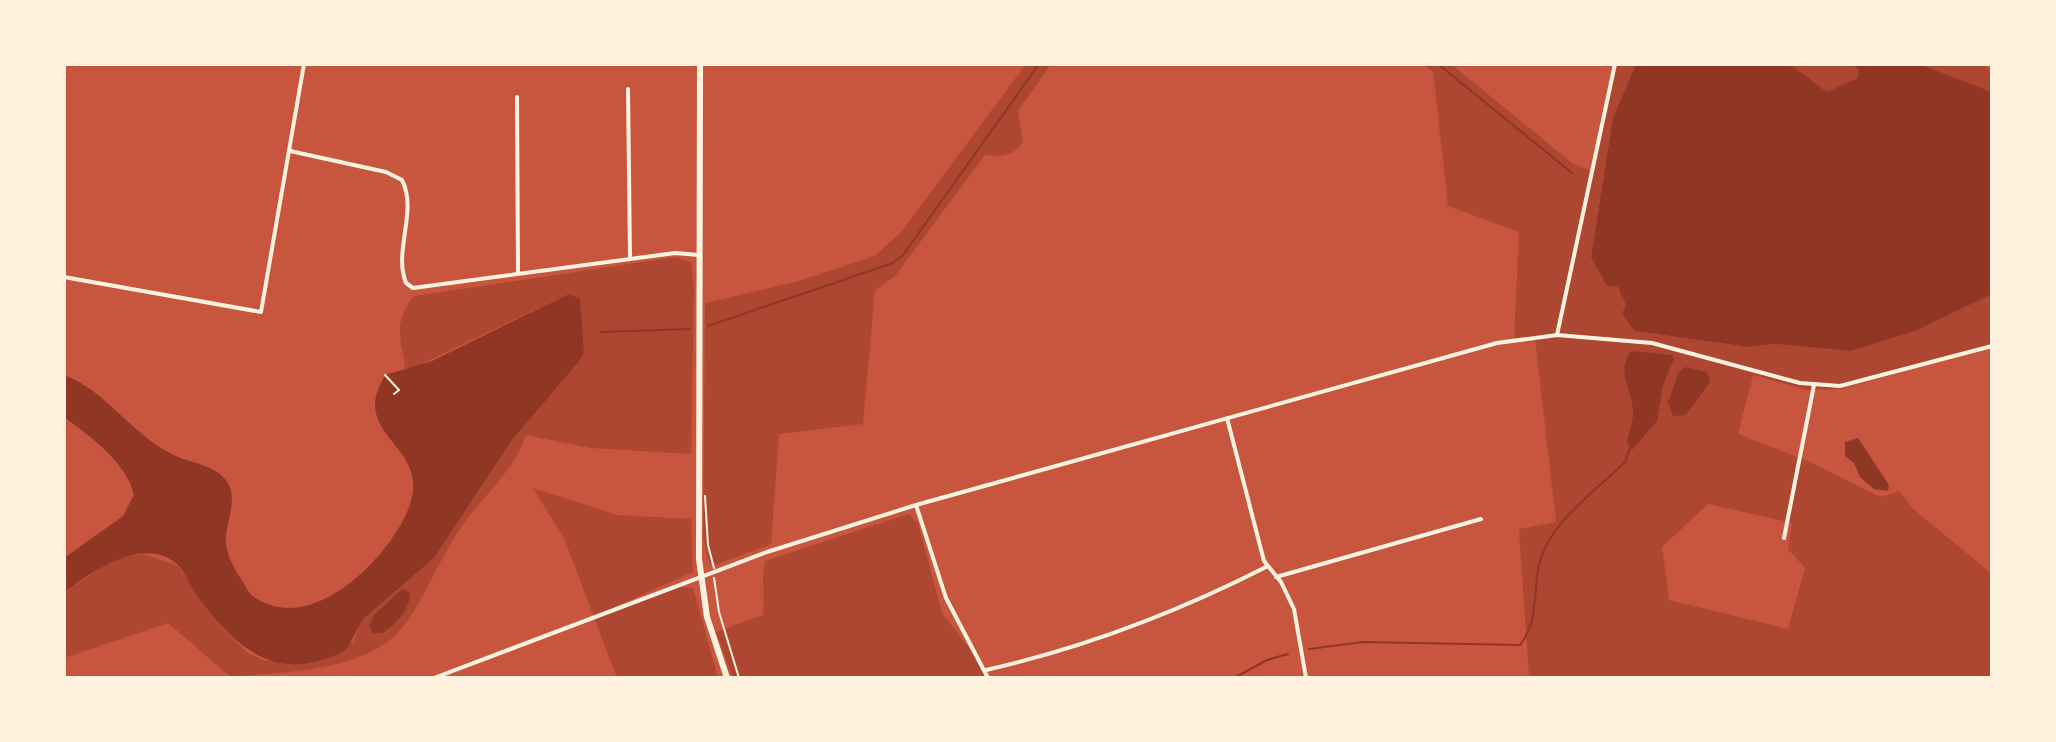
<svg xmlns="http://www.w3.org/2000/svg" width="2056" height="742" viewBox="0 0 2056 742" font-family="Barlow,sans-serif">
<rect width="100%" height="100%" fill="#c8553d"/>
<!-- green -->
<path fill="#ae4732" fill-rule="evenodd" d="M1026,64H1051L1018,111L1023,142C1014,156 1001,157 985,155L895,276L875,290L863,424L779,434L771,544L718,564L709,562L703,537L705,303L799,281L875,256L902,231Z
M1423,64H1451L1572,163L1593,172L1615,64H1636L1613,118L1591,257L1618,287L1626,307L1622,313L1634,331L1749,347L1774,344L1851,351L1915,331L1992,294V346L1842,389L1807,390L1753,375L1738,434L1810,462L1880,497L1900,491L1912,508L1992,574V678H1529L1519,529L1556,522L1535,338L1514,341L1519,232L1448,206L1433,72ZM1708,504L1792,523L1788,549L1805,568L1788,629L1669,600L1662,547Z
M1790,64H1851L1858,69V78L1837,90L1827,92Z
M1919,64H1978L1992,70V92Z
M676,257L691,262L694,286L691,454L591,448L526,435C514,472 481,498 459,530C441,558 428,588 411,616C377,673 289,671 231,677L168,623L64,658V593L115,558L143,554L178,566L222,628L248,653L265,661L353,642L362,619L434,558L512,440L584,352L569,294L406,371C401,338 392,324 414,296Z
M533,488L617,515L691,519L693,572L610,609L679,587L693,588L718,678H617L564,538Z
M909,514L918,523L942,613L986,670L987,678H733L716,632L763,615C765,596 761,580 765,561Z"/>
<!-- water -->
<path fill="#8f3625" d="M1636,64H1790L1827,92L1858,78V69L1851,64H1919L1992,92V294L1915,331L1851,351L1774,344L1749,347L1634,331L1622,313L1626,306L1618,287L1607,286L1591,257L1613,118Z
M569,294L580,299L584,352L580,360L512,440L434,558L363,619L346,650C278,685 238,651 198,597C191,588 186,574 179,566C147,533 90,572 64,593V558L123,516L134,495C127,463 90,436 64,417V375C106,390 133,437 176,456C193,464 212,464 225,479C241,497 224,523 226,544C227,556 236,572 243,582C246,587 249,594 254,597C308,634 376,569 401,524C440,456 374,447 375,403C375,395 381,382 385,375L432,361Z
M1631,351L1672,355L1674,359L1663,385L1657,421L1632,450L1627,442C1629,434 1632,424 1633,416C1635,393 1614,373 1631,351Z
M1685,367L1707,372L1710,382L1686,415L1673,416L1668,402L1679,372Z
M1858,438L1889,485L1888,491L1874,489L1860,477L1854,463L1845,456V442Z
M402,589L410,592C410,611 396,624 382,633H373L369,626L374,615Z"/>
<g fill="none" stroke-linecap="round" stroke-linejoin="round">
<!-- stream -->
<path stroke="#8f3625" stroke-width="2" d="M1438,64L1572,173
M708,326L893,263L903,255L1039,64
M601,332L690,329
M1309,649L1363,642L1520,645C1540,619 1532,591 1540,561C1551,521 1596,491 1625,462L1630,448
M1234,678L1267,660L1288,654"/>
<!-- path -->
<path stroke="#fff3e0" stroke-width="2" d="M385,375L399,390L394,394
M705,496L708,545L714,568
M714,578L719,612L739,678"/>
<!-- minor -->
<path stroke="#fff3e0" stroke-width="4" d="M628,89L630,258
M517,97L518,274
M290,151L386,172L402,180C418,211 393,251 406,283L413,288L675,253L699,255
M64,277L261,312L304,64
M1557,335L1615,64
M1227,418L1264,561L1281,582L1294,609L1306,678
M916,505L946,598L988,678
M1784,538L1814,385
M1276,577L1481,519
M986,670C1083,648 1180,611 1268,566
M434,678L767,552L916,505L1497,343L1557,335L1652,343L1800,383L1840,386L1992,346"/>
<!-- primary -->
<path stroke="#fff3e0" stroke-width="6" d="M700,64L699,559L707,617L727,678"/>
</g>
<!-- border -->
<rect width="2056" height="742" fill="none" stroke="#fff3e0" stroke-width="132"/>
</svg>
